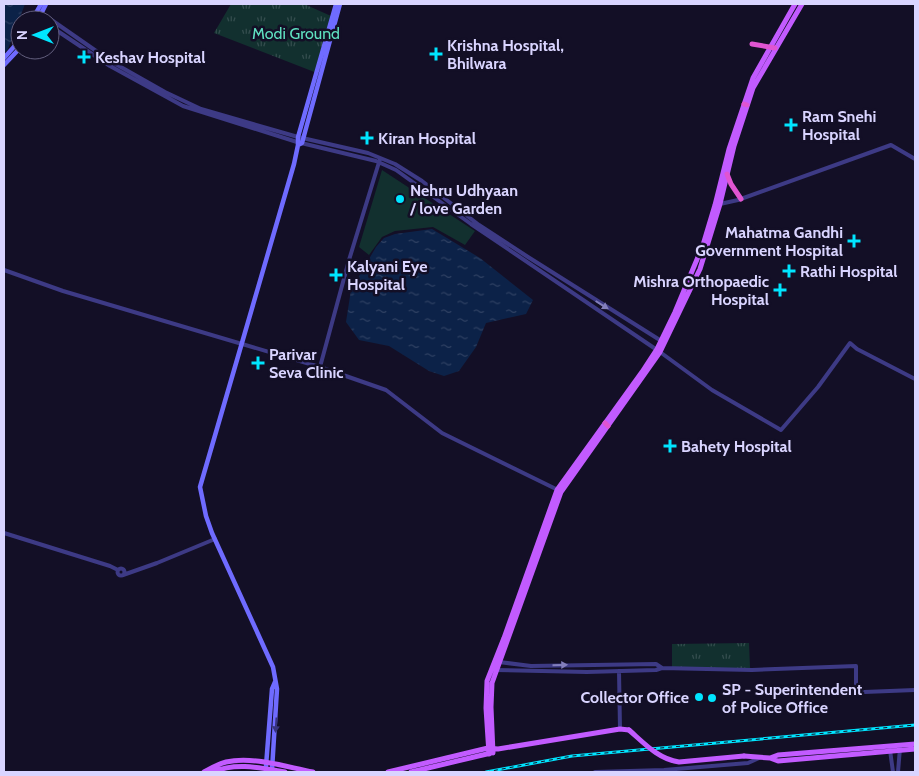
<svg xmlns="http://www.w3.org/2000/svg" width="919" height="776" viewBox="0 0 919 776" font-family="Cabin,sans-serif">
<defs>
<pattern id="grass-tufts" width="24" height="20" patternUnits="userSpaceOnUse" patternTransform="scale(1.25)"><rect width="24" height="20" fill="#12302f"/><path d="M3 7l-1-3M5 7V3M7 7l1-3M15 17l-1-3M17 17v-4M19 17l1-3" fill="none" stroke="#344d4e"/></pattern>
<pattern id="water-ripples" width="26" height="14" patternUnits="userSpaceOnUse" patternTransform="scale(1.25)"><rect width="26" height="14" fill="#0c2248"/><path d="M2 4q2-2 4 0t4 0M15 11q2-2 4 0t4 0" fill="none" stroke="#2f4163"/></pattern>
</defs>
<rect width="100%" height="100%" fill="#130f26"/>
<!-- grass -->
<path fill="url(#grass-tufts)" d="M231,4H304L331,16L317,73L214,33Z
M749,643L750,668L672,669V644Z"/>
<!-- pitch -->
<path fill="#12302f" d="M382,170L475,231L465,245L433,227L395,231L382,237L369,255L359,247Z"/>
<!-- water -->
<path fill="url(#water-ripples)" d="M4,4H25L8,49L4,53Z
M432,229L480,258L533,300L526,314L486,323L476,347L459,371L444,376L429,371L389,346L359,340L346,322L351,290L376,247L384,238L395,234Z"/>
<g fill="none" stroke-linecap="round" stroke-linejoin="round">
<!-- tertiary -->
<path stroke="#3d3a85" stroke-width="4" d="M40,12L112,62L165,92L201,109L298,137L368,153L395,164L422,181L479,225L528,257L663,342
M50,26L110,66L183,106L297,142L376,161L396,170L471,224L660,352L712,390L781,430L818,387L850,343L857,349L915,379
M720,204L738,200L891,145L915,159
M4,270L63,291L320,367L349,260L380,159
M320,367L386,390L442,433L558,490
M4,533L110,566L118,570
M117.5 572a3.5 3.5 0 1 1 7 0a3.5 3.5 0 1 1-7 0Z
M123,575L157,563L215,539
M499,662L531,666L656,664L662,668L752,670L856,666V684L859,690L864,692L915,690
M495,670L587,672L656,670L662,668
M619,671L620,729
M890,750L893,772
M595,772L664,770L748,763L759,758
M898,772L900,748"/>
<!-- secondary -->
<path stroke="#6f6bff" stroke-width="4.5" d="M32,20L41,4
M38,20L46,4
M4,58L20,40
M4,65L20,48
M298,145L302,143L340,4
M266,766L272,689L275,682
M272,770L277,689L273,667L212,533L206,516L200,487L294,164L298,145V137L336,4"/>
<!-- primary -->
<path stroke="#c25bff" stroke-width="5" d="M493,753L491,707L492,683L561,492L660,352L700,269L720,204L734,146L753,88L802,4
M489,754L486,708L487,681L504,638L557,490L642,372L657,349L675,312L703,245L715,205L729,149L753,78L795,4
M744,756L770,758L778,755L915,744
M770,758L778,761L915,749
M204,772C211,768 218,764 226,762C253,756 286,767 313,772
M213,772C236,762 261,768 285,772
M388,772L488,748L498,749L620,729L629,730
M411,772L491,753"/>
<!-- trunk -->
<path stroke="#e055d1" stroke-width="5" d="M752,44L775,48
M744,104L747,105
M727,174L731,184L741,199
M605,423L608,426"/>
<defs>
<path id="rail" d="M486,772L572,756L915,725"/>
</defs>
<!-- rail casing -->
<use href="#rail" stroke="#00e5ff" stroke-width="3"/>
<!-- rail -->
<use href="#rail" stroke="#130f26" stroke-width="1" stroke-dasharray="4" stroke-linecap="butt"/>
<!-- primary-bridge -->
<path stroke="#c25bff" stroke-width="5" d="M629,730C644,743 658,759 679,762L744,756"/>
</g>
<!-- one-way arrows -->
<defs><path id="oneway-solid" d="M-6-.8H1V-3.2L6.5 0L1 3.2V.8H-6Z" transform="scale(1.25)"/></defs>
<g fill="#837fbc">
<use href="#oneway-solid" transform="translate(602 305) rotate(32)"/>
<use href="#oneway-solid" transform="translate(560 665) rotate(-1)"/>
</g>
<use fill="#38347d" href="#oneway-solid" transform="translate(276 725) rotate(94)"/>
<!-- markers -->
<g fill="#00e5ff" stroke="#130f26" stroke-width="2">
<path d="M433.5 46.5h5v5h5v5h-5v5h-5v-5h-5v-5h5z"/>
<path d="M81.5 49.5h5v5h5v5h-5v5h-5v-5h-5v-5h5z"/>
<path d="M788.5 117.5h5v5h5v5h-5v5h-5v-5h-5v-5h5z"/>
<path d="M364.5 130.5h5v5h5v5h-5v5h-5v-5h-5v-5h5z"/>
<circle cx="400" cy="199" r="5"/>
<path d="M851.5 233.5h5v5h5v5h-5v5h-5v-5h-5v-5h5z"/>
<path d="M786.5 263.5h5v5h5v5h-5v5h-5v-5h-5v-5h5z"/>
<path d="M333.5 267.5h5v5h5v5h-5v5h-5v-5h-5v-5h5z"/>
<path d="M777.5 282.5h5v5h5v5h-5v5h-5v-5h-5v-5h5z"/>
<path d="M255.5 355.5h5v5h5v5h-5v5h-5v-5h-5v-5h5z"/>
<path d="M667.5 438.5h5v5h5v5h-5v5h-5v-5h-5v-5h5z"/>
<circle cx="699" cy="697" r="5"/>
<circle cx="712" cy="698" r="5"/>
</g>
<g text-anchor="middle" stroke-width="5" stroke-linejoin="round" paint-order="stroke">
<!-- park labels -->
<g font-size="16" fill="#5fe0c0" stroke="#130f26">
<text x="296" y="39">Modi Ground</text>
</g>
<!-- poi labels -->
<g font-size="16" font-weight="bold" fill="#d9d4ff" stroke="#130f26" text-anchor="start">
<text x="447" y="51">Krishna Hospital,<tspan x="447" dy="18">Bhilwara</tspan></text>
<text x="95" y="63">Keshav Hospital</text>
<text x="802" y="122">Ram Snehi<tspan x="802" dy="18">Hospital</tspan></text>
<text x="378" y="144">Kiran Hospital</text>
<text x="410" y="196">Nehru Udhyaan<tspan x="410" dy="18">/ love Garden</tspan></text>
<text x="843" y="238" text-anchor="end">Mahatma Gandhi<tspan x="843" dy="18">Government Hospital</tspan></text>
<text x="347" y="272">Kalyani Eye<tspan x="347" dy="18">Hospital</tspan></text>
<text x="800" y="277">Rathi Hospital</text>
<text x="769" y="287" text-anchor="end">Mishra Orthopaedic<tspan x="769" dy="18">Hospital</tspan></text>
<text x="269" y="360">Parivar<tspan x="269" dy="18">Seva Clinic</tspan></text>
<text x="681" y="452">Bahety Hospital</text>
<text x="722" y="695">SP - Superintendent<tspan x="722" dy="18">of Police Office</tspan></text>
<text x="689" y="703" text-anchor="end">Collector Office</text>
</g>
</g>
<!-- border -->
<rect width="919" height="776" fill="none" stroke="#d9d4ff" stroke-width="10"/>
<!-- north arrow -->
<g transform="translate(35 35) rotate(270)"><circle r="24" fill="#130f26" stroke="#625e7d"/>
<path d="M0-4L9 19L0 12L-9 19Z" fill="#00e5ff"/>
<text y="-8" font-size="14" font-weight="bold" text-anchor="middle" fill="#d9d4ff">N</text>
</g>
</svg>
